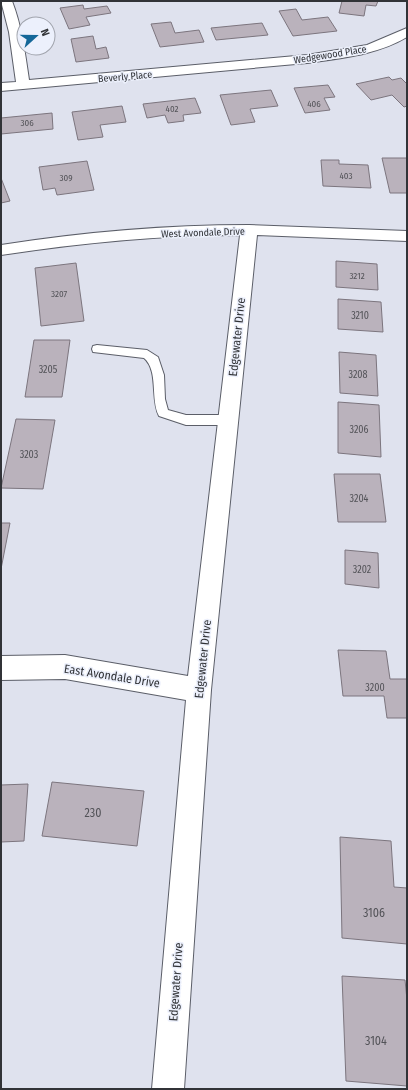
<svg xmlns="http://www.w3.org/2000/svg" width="408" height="1090" viewBox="0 0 408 1090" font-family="'Fira Sans Condensed',sans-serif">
<rect width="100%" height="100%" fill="#dfe2ee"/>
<!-- building -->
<path fill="#bab2bc" stroke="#7c757e" d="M342,1H378L376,6L366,5L364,16L339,13Z
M83,5L84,9L107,6L111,13L86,17L90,25L69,29L60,8Z
M296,9L302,20L328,17L337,31L293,36L279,11Z
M171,22L175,33L199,30L204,42L160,47L151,24Z
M262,23L268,35L216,40L211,28Z
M93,36L96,49L106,47L109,58L76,62L71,39Z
M389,77L392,80L401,78L407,84V106L404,107L392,95L371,100L356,84Z
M328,85L335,97L324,98L330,110L305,113L294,88Z
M271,90L278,106L250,109L255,122L231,125L220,95Z
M195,98L201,113L183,115L184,121L168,123L165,115L147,118L143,104Z
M122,106L126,122L100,125L103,137L78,140L72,112Z
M52,113L53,129L1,134V118Z
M382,158H407V193H390Z
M321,160H339V164L368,165L371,188L323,186Z
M87,161L94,190L57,195L55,188L43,190L39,167Z
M1,178L10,201L1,203Z
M336,261L377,264L378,290L336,287Z
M76,263L84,321L41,326L35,268Z
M338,299L381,302L383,332L338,329Z
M34,340H70L62,397H25Z
M339,352L376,355L378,396L340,393Z
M338,402L379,405L381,457L338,453Z
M16,419L55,420L43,489L1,488Z
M334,474H380L386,522H338Z
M1,523H10L1,569Z
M345,550L378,553L379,588L345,584Z
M338,650L386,651L390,679H407V718H387L384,696H343Z
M52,782L144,791L137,846L42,836Z
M28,784L24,841L1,842V785Z
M340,837L391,841L394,887L407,888V944L342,938Z
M342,976L405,980L407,1000V1086L346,1081Z"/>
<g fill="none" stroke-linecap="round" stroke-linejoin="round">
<defs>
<path id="service" d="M97,345L147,350L158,357L164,375L165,399L168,410L186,415H228L232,417L234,420L232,423L228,425H186L159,416C150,399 159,371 144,358L93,352L92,349L93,346Z"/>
<path id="minor" d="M1,1H12C22,27 25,53 29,80L307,55L367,45L407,28V37C377,55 341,58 307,63L1,91V83L16,82L9,32Z
M249,225L407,231V241L257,235L211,690L184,1089H152L186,700L65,679L1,680V656L65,655L188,676L240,235C160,235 80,243 1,255V245C83,232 166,225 249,225Z"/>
</defs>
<!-- service casing -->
<use href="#service" stroke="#5b5e68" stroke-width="2"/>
<!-- minor casing -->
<use href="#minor" stroke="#5b5e68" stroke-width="2"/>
<!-- service -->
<use href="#service" fill="#fff" fill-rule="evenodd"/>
<!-- minor -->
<use href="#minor" fill="#fff" fill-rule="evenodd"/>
</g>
<g text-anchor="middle" stroke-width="3" stroke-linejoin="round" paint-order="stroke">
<!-- far-number labels -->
<g font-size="9" fill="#535358">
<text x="314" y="107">406</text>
<text x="172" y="112">402</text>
<text x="27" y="126">306</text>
<text x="346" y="179">403</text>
<text x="66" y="181">309</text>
<text x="357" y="279">3212</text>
<text x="59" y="297">3207</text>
</g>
<!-- far-street labels -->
<g font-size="10" fill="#313337" stroke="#ecf0fc">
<text transform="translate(330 54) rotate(-9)" y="4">Wedgewood Place</text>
<text transform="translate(125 76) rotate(-5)" y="4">Beverly Place</text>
<text transform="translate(203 232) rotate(-2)" y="4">West Avondale Drive</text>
</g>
<!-- number labels -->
<g font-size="10" fill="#535358">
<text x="360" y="319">3210</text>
<text x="48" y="373">3205</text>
<text x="358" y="378">3208</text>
<text x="359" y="433">3206</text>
<text x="29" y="458">3203</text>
<text x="359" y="502">3204</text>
<text x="362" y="573">3202</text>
<text x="375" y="691">3200</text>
</g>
<!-- street labels -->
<g font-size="12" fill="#313337" stroke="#ecf0fc">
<text transform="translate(237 337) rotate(-84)" y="4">Edgewater Drive</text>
<text transform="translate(203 659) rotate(-84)" y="4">Edgewater Drive</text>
<text transform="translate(112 676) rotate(9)" y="4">East Avondale Drive</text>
<text transform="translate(176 982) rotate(-86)" y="4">Edgewater Drive</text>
</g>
<!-- near-number labels -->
<g font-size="12" fill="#535358">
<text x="93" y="817">230</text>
<text x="374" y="917">3106</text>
<text x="376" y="1045">3104</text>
</g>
</g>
<!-- border -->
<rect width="408" height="1090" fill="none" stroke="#313337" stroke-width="4"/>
<!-- north arrow -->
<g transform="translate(36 36) rotate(69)"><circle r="19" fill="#ecf0fc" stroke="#a1a4ad"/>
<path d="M0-3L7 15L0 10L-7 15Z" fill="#146799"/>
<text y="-6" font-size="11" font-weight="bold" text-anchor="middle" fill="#313337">N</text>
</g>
</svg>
